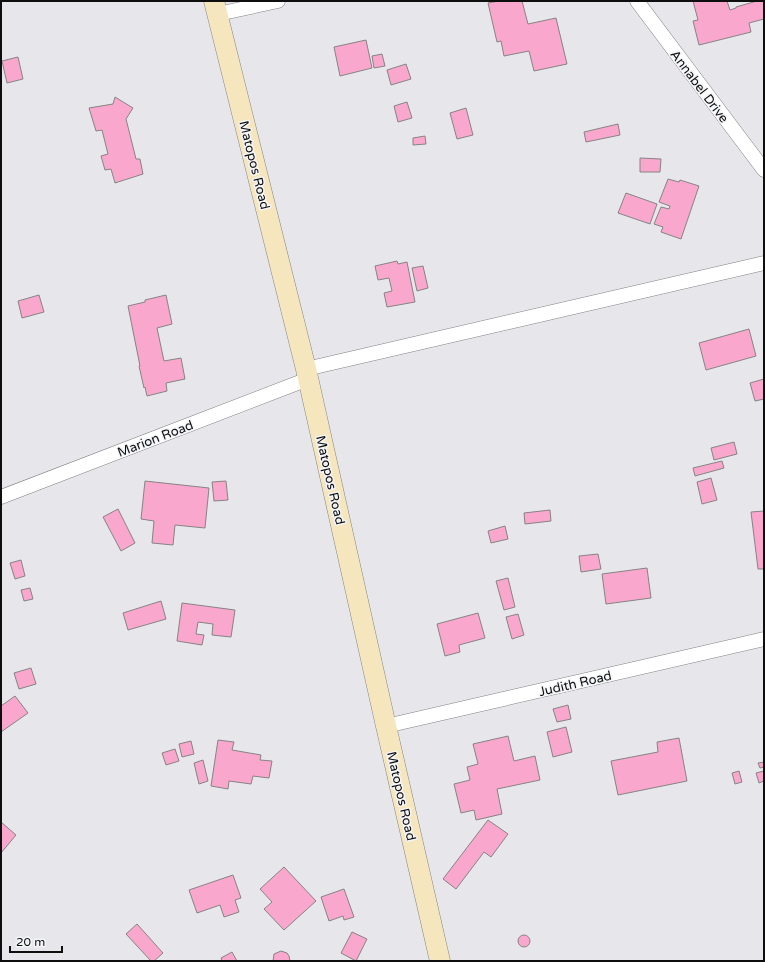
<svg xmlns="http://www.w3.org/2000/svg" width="765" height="962" viewBox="0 0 765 962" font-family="'Varela Round',sans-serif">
<rect width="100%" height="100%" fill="#e7e7eb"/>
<!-- building -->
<path fill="#f9a7cc" stroke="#868385" d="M499,1H522L528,24L556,18L567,64L534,71L529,51L504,56L501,41L497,42L488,3Z
M693,1H727L730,10L736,8V7L757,1H764V19L749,23L751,32L699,45L693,21L698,20Z
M366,40L372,68L340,76L334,47Z
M382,54L385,66L374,68L372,56Z
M18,57L23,79L7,83L2,61Z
M406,64L411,79L391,85L387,70Z
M115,97L133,108L126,119L136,159H140L143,174L115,183L111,169L105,170L101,156L108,154L102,130L96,131L89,108L113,104Z
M407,102L412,118L398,122L394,106Z
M466,108L473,135L457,139L450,113Z
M618,124L620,135L586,142L584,132Z
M425,136L426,144L413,145V138Z
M640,158L661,159L660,172H640Z
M668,179L679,182L680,180L699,186L681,239L661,232L663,227L654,224L661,207L669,209L670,206L659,202Z
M626,193L657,204L650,224L618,213Z
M397,261L398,264L407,262L415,302L387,307L384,293L392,291L389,278L378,280L375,266Z
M423,266L428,288L417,291L412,268Z
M39,295L44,312L22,318L18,301Z
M166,295L172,324L157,328L164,361L181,358L185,379L166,383L167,391L147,396L145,387L144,388L139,366H140L128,306L145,302V300Z
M749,329L756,356L706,370L699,343Z
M764,379V399L755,401L750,383Z
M734,442L737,454L714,460L711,448Z
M722,461L724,468L695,476L693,468Z
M711,478L717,500L702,504L697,482Z
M145,481L209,488L205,528L175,525L173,545L152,543L154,521L141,519Z
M226,481L228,500L214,501L212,482Z
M118,509L135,543L121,551L103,517Z
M550,510L551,521L525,524L524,513Z
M764,511V569H758L751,512Z
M505,526L508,539L491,543L488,531Z
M598,554L601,569L581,572L579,556Z
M21,560L25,576L15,579L10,563Z
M647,568L651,598L606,604L602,574Z
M508,578L515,607L504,610L496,581Z
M30,588L33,599L24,601L21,590Z
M161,601L166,619L128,630L123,613Z
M182,603L235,610L231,637L212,635L213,624L198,622L196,634L204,635L202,645L177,641Z
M478,613L485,638L459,645L460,652L445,656L437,624Z
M518,614L524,635L512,639L506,617Z
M31,668L36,684L19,689L14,673Z
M15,696L28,713L1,732V706Z
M568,705L571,719L557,722L553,709Z
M566,727L572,752L553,757L547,732Z
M508,736L514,761L535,756L540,780L497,789L502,814L476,820L474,810L461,813L454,784L470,780L467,767L478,764L473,744Z
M679,738L687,781L618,795L611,761L658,752L657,742Z
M218,740L234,742L232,750L261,755L260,760L272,761L269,778L253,776L251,784L229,781L228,789L211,786Z
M191,741L194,754L182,757L179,744Z
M175,749L179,761L166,765L162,753Z
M203,760L208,781L199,784L194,763Z
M764,762V767L760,768L758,763Z
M739,771L742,782L735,784L732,773Z
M764,771V781L759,783L756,773Z
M488,820L508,834L491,857L484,852L456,889L443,879Z
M1,822L16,835L1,853Z
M284,867L316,901L284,930L264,909L272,902L260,889Z
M233,875L241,898L235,900L239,912L224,917L220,905L197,913L189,890Z
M344,889L354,917L344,920L343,916L329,921L321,897Z
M137,924L163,953L154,961H151L126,934Z
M352,932L367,939L356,961L341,953Z
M518 941a6 6 0 1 1 12 0a6 6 0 1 1-12 0Z
M281,951L287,953L289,956L290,961H273L274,954Z
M232,952L237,961H222L221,958Z"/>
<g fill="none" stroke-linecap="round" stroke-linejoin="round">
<defs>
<path id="street" d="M637,1L764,170
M218,14L278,1
M306,369L764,263
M1,497L308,379
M386,726L764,639"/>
<path id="secondary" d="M214,1L306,369L386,726L440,961"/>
</defs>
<!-- street casing -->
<use href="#street" stroke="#828285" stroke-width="15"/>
<!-- secondary casing -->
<use href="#secondary" stroke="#828285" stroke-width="21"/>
<!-- street -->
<use href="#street" stroke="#fff" stroke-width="14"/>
<!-- secondary -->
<use href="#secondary" stroke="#f5e6be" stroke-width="20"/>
</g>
<g text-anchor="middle" stroke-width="3" stroke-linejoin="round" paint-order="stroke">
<!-- street labels -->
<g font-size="13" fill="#0e0e0f" stroke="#f4f5f8">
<text transform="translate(700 86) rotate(53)" y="5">Annabel Drive</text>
<text transform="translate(255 165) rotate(76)" y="5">Matopos Road</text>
<text transform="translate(155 438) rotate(-21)" y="5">Marion Road</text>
<text transform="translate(331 480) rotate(77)" y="5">Matopos Road</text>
<text transform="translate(575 683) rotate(-13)" y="5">Judith Road</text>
<text transform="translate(402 796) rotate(77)" y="5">Matopos Road</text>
</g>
</g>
<!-- border -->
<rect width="765" height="962" fill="none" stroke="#0e0e0f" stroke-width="4"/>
<!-- scale -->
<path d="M10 946v6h52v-6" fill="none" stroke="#0e0e0f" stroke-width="2"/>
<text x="16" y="946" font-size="12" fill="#0e0e0f" stroke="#f4f5f8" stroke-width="3" paint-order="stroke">20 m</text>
</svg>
